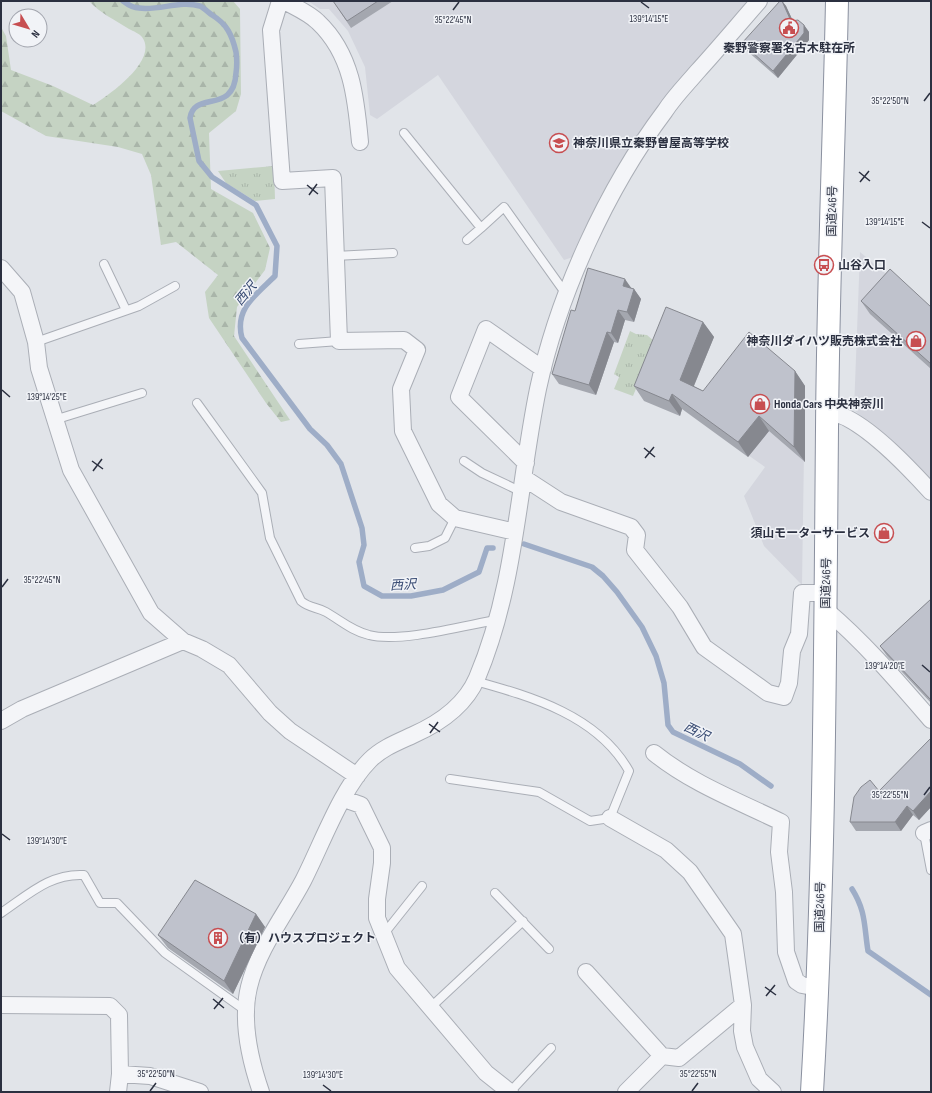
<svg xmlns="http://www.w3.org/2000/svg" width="932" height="1093" viewBox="0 0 932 1093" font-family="'Sofia Sans Condensed','Noto Sans JP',sans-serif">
<defs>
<pattern id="forest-firs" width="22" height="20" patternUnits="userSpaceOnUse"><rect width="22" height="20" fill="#c5d3c3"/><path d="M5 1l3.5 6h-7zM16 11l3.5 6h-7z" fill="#a9b5a9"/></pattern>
<pattern id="park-tufts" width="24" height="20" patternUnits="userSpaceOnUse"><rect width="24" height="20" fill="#c5d3c3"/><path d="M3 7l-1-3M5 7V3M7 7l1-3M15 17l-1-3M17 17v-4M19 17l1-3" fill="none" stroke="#a9b5a9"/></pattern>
</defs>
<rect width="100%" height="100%" fill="#e1e4e9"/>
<!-- built -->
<path fill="#d4d6de" d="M308,1H749L651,116L617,167L599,199L573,257L564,260L438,75L377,119L370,115L365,67L348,31L329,9H320Z
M860,252L931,312V481L909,458L854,410Z
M759,338L805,386L802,585L764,546L744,496L765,467L701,422Z"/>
<!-- forest -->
<path fill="url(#forest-firs)" d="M89,1H233L240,9L241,94L236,111L209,133L211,189L253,213L270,248L265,270L237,307L234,336L290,420L281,422L266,403L209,318L205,292L218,275L176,242L161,245L151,175L142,154L118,147L46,136L1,111V27L6,36L11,70L53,86L93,105C109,95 159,60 142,37C140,34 133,31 129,29C115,20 100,13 89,1Z"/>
<!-- park -->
<path fill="url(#park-tufts)" d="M274,166L275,199L255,201L226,183L218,171Z
M630,331L636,334L647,335L655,342L633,396L614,389L619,377L614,374Z"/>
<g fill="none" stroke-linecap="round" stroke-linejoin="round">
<!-- stream -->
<path stroke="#9eadc7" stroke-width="5.5" d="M123,1C127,4 134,8 139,8C159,11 180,0 200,6C204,8 208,12 212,15C227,24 232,35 236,52C237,59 237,66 236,73C234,115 194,90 190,118L199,161L212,177L256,205L277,246L275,276C256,295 234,309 242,338L310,429L327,445L341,464L362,528L364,545L359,562L364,586L382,596H411L443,590L479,572L487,548H493
M524,544L592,567L603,576L617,592L642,627L656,656L664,683L668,725L673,732L740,764L771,786
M852,889C866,911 864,926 868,951L931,995"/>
<defs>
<path id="lane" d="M404,133L481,228L504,207L566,294
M467,240L481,228
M335,256L393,253
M104,264L126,310
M36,342L139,306L175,286
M299,344L339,341
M197,403L262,493L270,538L301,601C309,608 317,607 326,612C340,620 352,631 369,635C399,643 463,626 496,620
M54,420L142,393
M464,461L482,473L522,492
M415,548L429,546L445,538L455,518
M450,779L539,792L590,821L610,818L629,771C598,716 533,697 475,681
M924,833L931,870
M495,893L549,949
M1,913C28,895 50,873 84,875L100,903H117L165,953L246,1011
M383,935L422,886
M431,1007L523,921
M510,1092L551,1048"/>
<path id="street" d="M280,1L271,30L282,181L333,178L339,341L404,340L417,350L401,389L403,431L439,504L455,518L515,532
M284,1C295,7 309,13 318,22C352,54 356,98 360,142
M1,268L22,292L36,342L39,368L71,470L151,613L183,641L202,649L229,665L270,713L290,731L357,776
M827,410C834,413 841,415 847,418C876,433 909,468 931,492
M526,463L459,397L486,329L543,369
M524,478L561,502L631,527L637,535L635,550L680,607L704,647L768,693L784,697L789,683L792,651L799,634L802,593H827
M826,610C865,643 898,682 931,720
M1,721L22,709L183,641
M654,753C691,783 738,801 781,822L779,852L784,892L786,952L796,981L802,985L818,988
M344,799L361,805L382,848V863L377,899V918L397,968L486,1073L510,1092
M610,818L666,850L690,872L733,934L743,1005L742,1031L745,1047L759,1079L773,1092
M924,833L931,830
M586,972L662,1056
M1,1005L110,1006L119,1015L120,1074L118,1092
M120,1074L150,1076L200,1092
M261,1092C250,1060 241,1020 249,987C258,949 285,915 303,881C322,844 341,789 370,760C382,748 398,742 413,735C440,723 465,706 477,678C516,586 518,486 538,389C558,295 607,188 665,111C674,97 686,85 697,72C718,49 738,25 759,1
M626,1092L662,1056L679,1058L743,1005"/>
<path id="highway" d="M812,1092C825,871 825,650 827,429C828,286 834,144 837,1"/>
</defs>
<!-- lane casing -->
<use href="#lane" stroke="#aaaeb6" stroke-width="10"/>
<!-- street casing -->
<use href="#street" stroke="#aaaeb6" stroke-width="18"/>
<!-- highway casing -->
<use href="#highway" stroke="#8a909f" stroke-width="24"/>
<!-- lane -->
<use href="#lane" stroke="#f4f5f8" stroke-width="8"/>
<!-- street -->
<use href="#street" stroke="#f4f5f8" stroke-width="16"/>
<!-- highway -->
<use href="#highway" stroke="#fff" stroke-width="22"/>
</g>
<!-- wall -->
<path fill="#a4a7af" d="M333,1H393L351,28Z
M782,1L786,6L793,21L804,25L809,32V40L778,78L746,50L742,43Z
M632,288L634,289L641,299L634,322L625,320L618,343L614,342L596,395L559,384L552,374Z
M861,301L931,307V369L870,314Z
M703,322L714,337L694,386L703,391L795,371L805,386V462L769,431L748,457L682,409L680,416L644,401L634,386Z
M931,599V703L887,656L880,646Z
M931,738V807L919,820L913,815L901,831H856L850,822Z
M256,914L265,927L233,994L168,948L158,935Z"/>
<!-- shaded-wall -->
<path fill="#86888f" d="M782,1L786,6L796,28L791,21Z
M804,25L809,32V40L778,78L773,71Z
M625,279L632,289L623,286Z
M634,289L641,299L634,322L627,312Z
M618,310L625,320L618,343L611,333Z
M703,322L714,337L690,395L680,380Z
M607,332L614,342L596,395L589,385Z
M795,371L805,386V462L794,447Z
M672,394L682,409L680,416L669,401Z
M759,416L769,431L748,457L738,442Z
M931,791V807L919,820L913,811Z
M907,806L913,815L901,831L895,822Z
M256,914L265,927L233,994L224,981Z"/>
<!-- building -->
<path fill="#bfc2cc" stroke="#86888f" d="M333,1H378L347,21Z
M780,1H782L791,21L798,20L804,25V33L773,71L742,43Z
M588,268L625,279L623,286L634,289L627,312L618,310L611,333L607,332L589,385L552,374L571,310L575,311Z
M890,269L931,307V364L861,301Z
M666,307L703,322L680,380L703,391L749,332L795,371L794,447L759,416L738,442L672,394L669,401L634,386Z
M931,599V700L880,646Z
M931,738V791L913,811L907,806L895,822H850L854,797L861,787L870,780L879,791Z
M195,880L256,914L224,981L158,935Z"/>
<!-- ticks -->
<path fill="none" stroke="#2b3040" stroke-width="1.5" d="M641,2L649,8M453,10L459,2M924,101L930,93M859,172L870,181M860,182L869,171M307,185L318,194M309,195L317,184M922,222L930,228M2,390L10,397M644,448L655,457M645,458L654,447M92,461L103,469M93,471L102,459M2,587L8,579M922,665L930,672M429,724L440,732M430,733L438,722M924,795L930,787M2,834L10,840M765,987L776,995M766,996L775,985M213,999L224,1008M214,1009L223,998M323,1085L331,1091M150,1091L156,1083M692,1091L698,1083"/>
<!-- icons -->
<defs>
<symbol id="civic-ring" viewBox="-11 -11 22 22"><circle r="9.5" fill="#f1f3f7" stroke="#c74e51" stroke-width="1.5"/><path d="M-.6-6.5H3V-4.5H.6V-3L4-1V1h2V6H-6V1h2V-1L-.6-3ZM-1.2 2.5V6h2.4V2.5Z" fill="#c74e51"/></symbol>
<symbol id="school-ring" viewBox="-11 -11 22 22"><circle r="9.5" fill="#f1f3f7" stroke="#c74e51" stroke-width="1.5"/><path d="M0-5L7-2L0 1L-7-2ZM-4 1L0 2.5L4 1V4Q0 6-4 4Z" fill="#c74e51"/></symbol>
<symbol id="bus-ring" viewBox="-11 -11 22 22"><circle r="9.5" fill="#f1f3f7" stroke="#c74e51" stroke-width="1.5"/><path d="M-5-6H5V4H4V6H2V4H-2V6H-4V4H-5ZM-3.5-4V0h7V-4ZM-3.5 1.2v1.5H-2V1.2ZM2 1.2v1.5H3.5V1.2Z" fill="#c74e51"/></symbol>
<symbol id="shop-ring" viewBox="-11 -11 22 22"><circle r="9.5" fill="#f1f3f7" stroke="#c74e51" stroke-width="1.5"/><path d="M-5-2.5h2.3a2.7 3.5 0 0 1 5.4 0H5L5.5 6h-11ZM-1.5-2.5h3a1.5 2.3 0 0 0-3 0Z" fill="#c74e51"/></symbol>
<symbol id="building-ring" viewBox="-11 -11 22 22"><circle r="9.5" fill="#f1f3f7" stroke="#c74e51" stroke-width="1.5"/><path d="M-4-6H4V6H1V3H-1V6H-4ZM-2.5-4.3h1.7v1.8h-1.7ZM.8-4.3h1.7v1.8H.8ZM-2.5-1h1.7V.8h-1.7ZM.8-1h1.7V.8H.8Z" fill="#c74e51"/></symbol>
</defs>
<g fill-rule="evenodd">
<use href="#civic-ring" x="778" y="17" width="22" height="22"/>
<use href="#school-ring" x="548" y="132" width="22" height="22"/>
<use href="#bus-ring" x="813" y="254" width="22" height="22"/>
<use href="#shop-ring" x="905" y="330" width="22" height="22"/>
<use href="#shop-ring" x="749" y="393" width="22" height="22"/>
<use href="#shop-ring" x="873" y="522" width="22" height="22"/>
<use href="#building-ring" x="207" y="927" width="22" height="22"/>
</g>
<g text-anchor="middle" stroke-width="3" stroke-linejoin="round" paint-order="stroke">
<!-- poi labels -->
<g font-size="12" font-weight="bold" fill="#2b3040" stroke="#f1f3f7" text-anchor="start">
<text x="789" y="52" text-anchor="middle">秦野警察署名古木駐在所</text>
<text x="573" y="147">神奈川県立秦野曽屋高等学校</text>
<text x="838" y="269">山谷入口</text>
<text x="902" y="345" text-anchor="end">神奈川ダイハツ販売株式会社</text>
<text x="774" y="408">Honda Cars 中央神奈川</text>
<text x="870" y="537" text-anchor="end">須山モーターサービス</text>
<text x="232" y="942">（有）ハウスプロジェクト</text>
</g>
<!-- street labels -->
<g font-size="12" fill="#2b3040" stroke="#f1f3f7">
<text transform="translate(832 211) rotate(-89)" y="4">国道246号</text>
<text transform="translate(826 583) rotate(-89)" y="4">国道246号</text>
<text transform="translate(820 907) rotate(-89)" y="4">国道246号</text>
</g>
<!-- water labels -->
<g font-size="13" font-style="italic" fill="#374a72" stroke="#f1f3f7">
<text transform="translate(245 293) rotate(-50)" y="5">西沢</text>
<text transform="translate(403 584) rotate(-3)" y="5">西沢</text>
<text transform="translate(697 731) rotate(26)" y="5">西沢</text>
</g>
</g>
<g font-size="10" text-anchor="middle" fill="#2b3040" stroke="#f1f3f7" stroke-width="3" stroke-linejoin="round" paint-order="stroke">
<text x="649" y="22">139°14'15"E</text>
<text x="453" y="23">35°22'45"N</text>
<text x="890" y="104">35°22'50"N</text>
<text x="885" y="225">139°14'15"E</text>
<text x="47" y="400">139°14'25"E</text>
<text x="42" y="583">35°22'45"N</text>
<text x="885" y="669">139°14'20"E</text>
<text x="890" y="798">35°22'55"N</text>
<text x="47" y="844">139°14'30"E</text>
<text x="156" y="1077">35°22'50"N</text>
<text x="698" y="1077">35°22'55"N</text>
<text x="323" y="1078">139°14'30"E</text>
</g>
<!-- border -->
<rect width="932" height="1093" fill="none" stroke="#2b3040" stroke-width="4"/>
<!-- north arrow -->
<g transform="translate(28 28) rotate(128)"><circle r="19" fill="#f1f3f7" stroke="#a2a5ae"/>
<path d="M0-3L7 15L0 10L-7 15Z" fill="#c74e51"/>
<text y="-6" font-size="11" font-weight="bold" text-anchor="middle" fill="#2b3040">N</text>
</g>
</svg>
